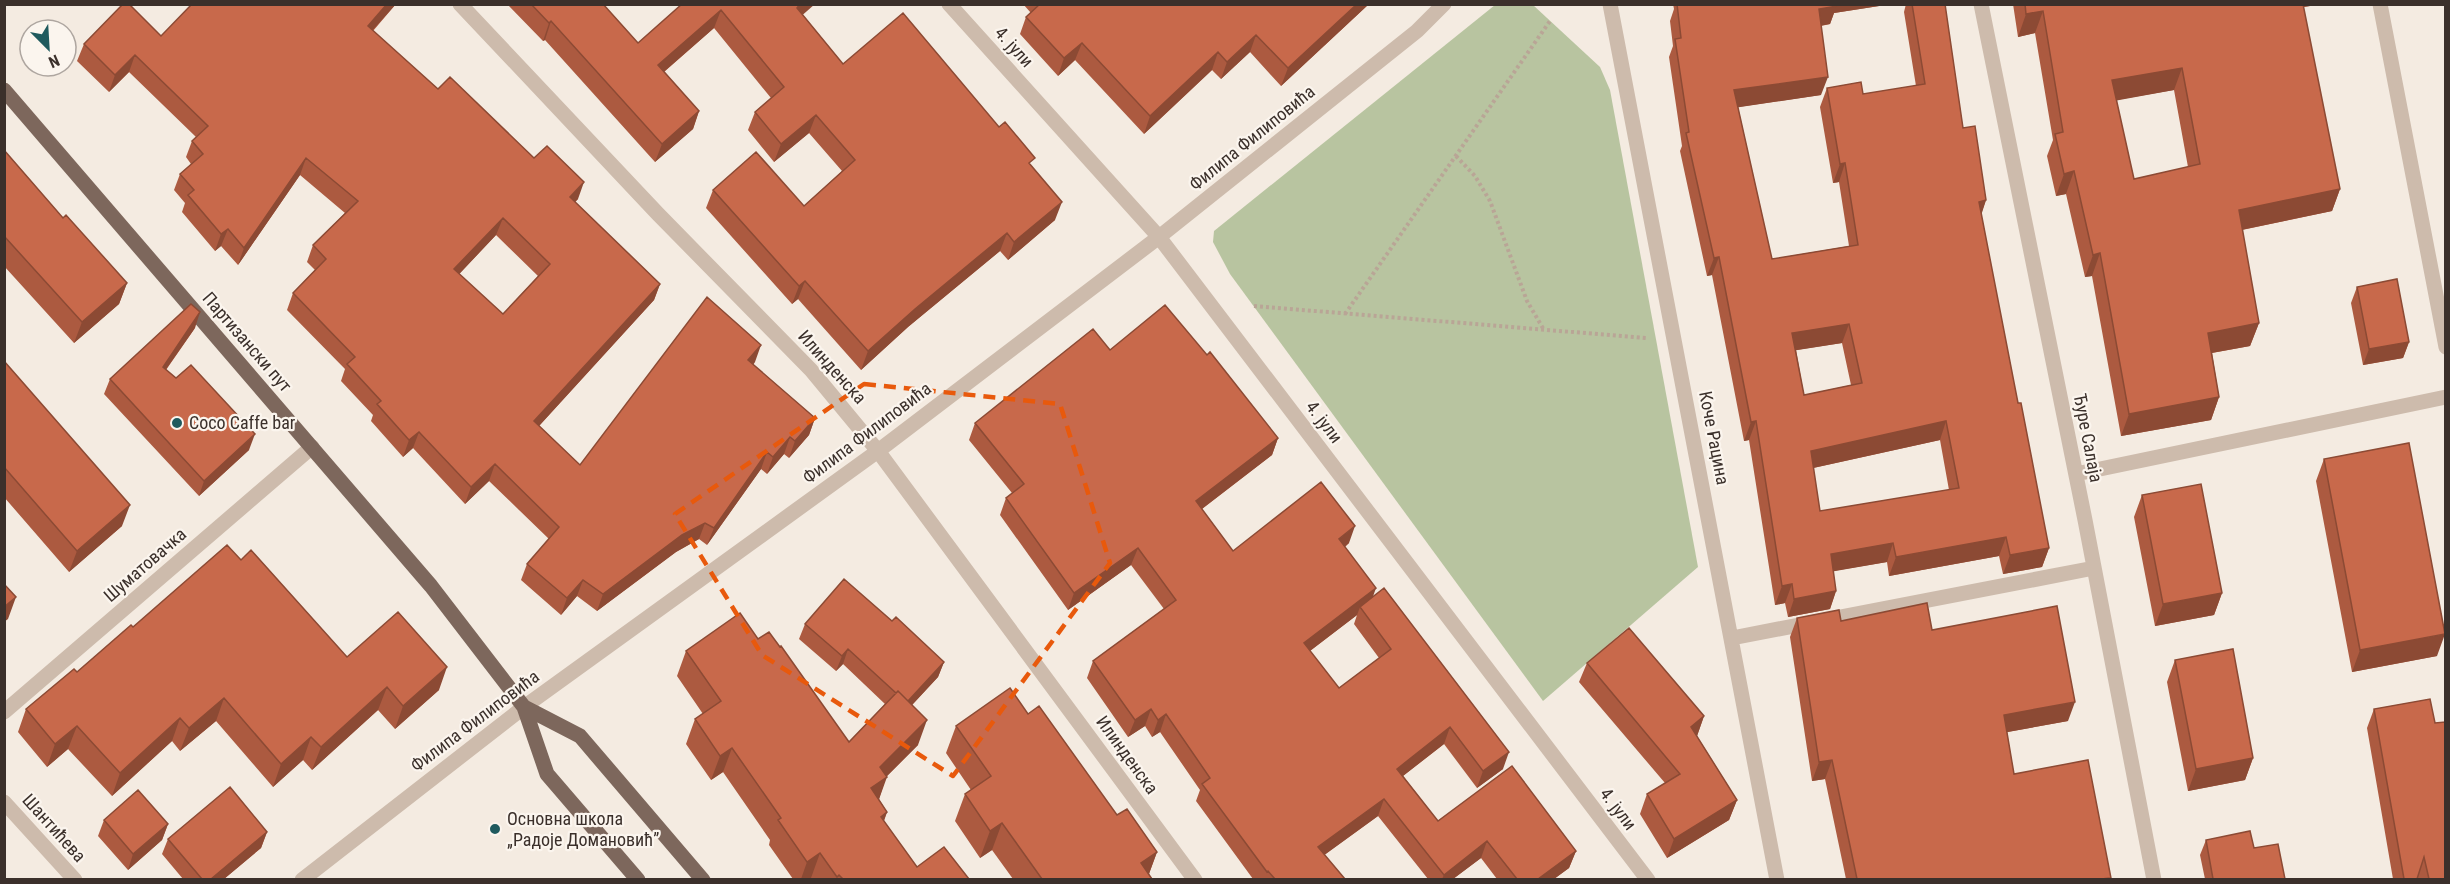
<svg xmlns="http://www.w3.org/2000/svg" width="2450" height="884" viewBox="0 0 2450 884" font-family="'Roboto Condensed',sans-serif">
<rect width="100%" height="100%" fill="#f4ebe1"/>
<!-- green -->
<path fill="#b8c4a0" d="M1495,5H1533L1600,67L1610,90L1698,567L1543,701L1230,274L1213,242L1214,231Z"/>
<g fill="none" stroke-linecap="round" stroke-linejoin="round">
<!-- path -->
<path stroke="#b9a596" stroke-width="4" stroke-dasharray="3 3" stroke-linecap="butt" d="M1456,156L1475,176L1490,201L1527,301L1544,330
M1254,306L1646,338
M1345,314L1550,21"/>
<!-- minor -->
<path stroke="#cdbbac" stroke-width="15" d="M460,4L658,214L811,370L878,451L1195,880
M949,4L1159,237L1648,880
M1610,4L1777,880
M1981,4L2085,520L2154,880
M2380,4L2446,347
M2076,474L2446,397
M1732,638L2094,568
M4,712L312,447
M4,802L75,880
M302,880L524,707L878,451L1159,237L1417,31L1444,4"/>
<!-- major -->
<path stroke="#7d675c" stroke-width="15" d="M4,90L431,586L524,707L547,774L638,880
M524,707L580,736L703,880"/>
</g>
<!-- wall -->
<path fill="#ac5a40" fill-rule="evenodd" d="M396,4L373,31L438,89L534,158L578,199L575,202L660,284L654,300L539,426L580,465L755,362L753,365L815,418L809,435L789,458L784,454L767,474L761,469L707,545L699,539L676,552L597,611L577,596L561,615L521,580L527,564L549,539L489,481L465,504L413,448L403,457L371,421L373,415L341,381L345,369L287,310L293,293L315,270L307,262L313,245L345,213L300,175L238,265L221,246L215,251L182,212L185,203L174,190L180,174L191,164L186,157L192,141L196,137L129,72L109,92L77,61L84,44L161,36ZM496,235L538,276L503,314L459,274Z
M507,4H603L638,43L682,4L803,15L843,64L1032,166L1055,220L1008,260L1000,251L908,327L861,370L798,299L792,304L706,208L713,190L804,206L842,171L809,133L774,162L748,130L755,112L771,98L714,28L664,72L699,111L693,129L655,162L545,40L543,41Z
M1023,4H1369L1281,86L1250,52L1221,79L1212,70L1144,134L1075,60L1058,76L1020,34L1026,17L1031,13Z
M1673,4H1892L1834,13L1830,24L1821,26V95L1738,107L1772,259L1849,246L1839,182L1833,183L1820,107L1827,88L1863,94L1916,86L1904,12L1906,4H1945L1963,128L1986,200L1981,214L2018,403L2049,548L2042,567L2003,574L1999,556L1889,576L1887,562L1833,571L1836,591L1830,609L1788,617L1785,603L1775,605L1749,440L1744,441L1712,275L1707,276L1680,151L1682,146L1669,57L1673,46L1670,21L1674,9ZM1842,343L1851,385L1804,395L1796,350ZM1940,440L1949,490L1820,511L1813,468Z
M2013,4H2310V6L2303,7L2340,189L2332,211L2242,230L2259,323L2250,346L2212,353L2219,397L2211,420L2121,436L2092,276L2085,277L2066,194L2056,196L2047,156L2053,140L2035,33L2018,37ZM2174,90L2188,167L2134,179L2116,100Z
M4,150L63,218L127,283L119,304L74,343L4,266Z
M2357,287L2409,342L2403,358L2363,365L2351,303Z
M195,328L166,370L249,450L199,496L104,394L110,379Z
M1110,350L1278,438L1272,455L1202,509L1233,551L1349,543L1345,547L1373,597L1503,769L1477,788L1444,744L1403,776L1438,821L1576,851L1569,868L1554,879H1497L1481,858L1453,879H1428L1378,816L1324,855L1345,879H1253L1196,801L1200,790L1160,732L1152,737L1145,726L1128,737L1087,678L1093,661L1164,609L1131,565L1068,610L1000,515L1006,498L1012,493L969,440L975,423ZM1357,615L1354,624L1379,658L1339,688L1310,651Z
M4,361L122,526L69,572L4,497Z
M2324,459L2437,656L2352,672L2316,481Z
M2142,495L2222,593L2214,615L2155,626L2134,517Z
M241,560L347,657L439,690L395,729L378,710L312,770L303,760L273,787L216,721L180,751L172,741L112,796L68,749L47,767L18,732L26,709L77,672L133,627Z
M1797,618L1841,621L1932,630L2068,721L2007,732L2014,774L2110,879H1846L1825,779L1812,781L1790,637Z
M892,621L944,662L938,677L912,705L918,745L886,777L879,799L887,812L884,821L917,867L969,879H812L811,878L809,879H793L769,845L770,840L723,772L711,780L686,744L695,719L703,714L677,676L686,651L758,639L849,742L885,704L843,664L836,671L799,639L805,624Z
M2175,660L2253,758L2245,780L2188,791L2167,682Z
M1587,663L1704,716L1697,736L1737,800L1729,820L1667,858L1640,814L1647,794L1665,783L1579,682Z
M2374,709L2435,723L2445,879H2393L2367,728Z
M1028,714L1117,815L1157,852L1149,874L1152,879H1013L992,850L980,858L955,821L965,794L971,790L946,753L956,726Z
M104,820L168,824L162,840L128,870L98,836Z
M267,832L261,848L224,879H183L162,854L168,839Z
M2206,840L2254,848L2285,879H2205L2200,855Z"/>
<!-- shaded-wall -->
<path fill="#8c4a34" d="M387,4H396L361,43L368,26Z
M800,4H815L790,26L797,8Z
M1357,4H1369L1281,86L1288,68Z
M1832,4H1892L1834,13L1830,24L1812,27L1819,9Z
M2293,4H2310V6L2291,9Z
M721,10L714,28L651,83L658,65Z
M2043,11L2035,33L2018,37L2026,14Z
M551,21L545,40L543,41L549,23Z
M1256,35L1250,52L1221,79L1227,62Z
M1082,43L1075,60L1058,76L1064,58Z
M1218,52L1212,70L1144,134L1150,116Z
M135,55L129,72L109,92L115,75Z
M2182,68L2174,90L2103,103L2112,80Z
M1828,77L1821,95L1727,109L1734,90Z
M699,111L693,129L655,162L662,144Z
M816,115L809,133L774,162L781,144Z
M306,158L300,175L238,265L244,248Z
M1845,163L1839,182L1833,183L1840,164Z
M2074,171L2066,194L2056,196L2064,174Z
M584,182L578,199L563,214L570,197Z
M2340,189L2332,211L2231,232L2239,210Z
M1986,200L1980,219L1979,202Z
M1062,202L1055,220L1008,260L1014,242Z
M503,218L496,235L448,286L454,269Z
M228,229L221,246L215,251L221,234Z
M1007,233L1000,251L908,327L861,370L868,351L915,309Z
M2100,253L2092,276L2085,277L2093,255Z
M1719,257L1712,275L1707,276L1714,258Z
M805,281L798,299L792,304L799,286Z
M127,283L119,304L74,343L82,322Z
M660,284L654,300L528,438L534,421Z
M200,312L195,328L157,382L163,367Z
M2259,323L2250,346L2200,355L2208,333Z
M1849,324L1842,343L1785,352L1792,333Z
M2409,342L2403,358L2363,365L2369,349Z
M761,345L755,362L742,377L748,360Z
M2219,397L2211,420L2121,436L2129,414Z
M815,418L809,435L789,458L795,441Z
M1756,421L1749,440L1744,441L1751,422Z
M1946,421L1940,440L1804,470L1811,451Z
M419,432L413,448L403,457L409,440Z
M255,434L249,450L199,496L204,481Z
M790,437L784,454L767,474L773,457Z
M1278,438L1272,455L1190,518L1196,501Z
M767,452L761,469L707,545L714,528Z
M495,464L489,481L465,504L471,487Z
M130,505L122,526L69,572L77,551Z
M705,523L699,539L676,552L597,611L603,594L682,535Z
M1355,526L1349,543L1333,556L1339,539Z
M2006,537L1999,556L1889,576L1896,557Z
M1893,543L1887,562L1824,573L1831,554Z
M1138,548L1131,565L1068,610L1074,593Z
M2049,548L2042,567L2003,574L2010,555Z
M583,580L577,596L561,615L567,598Z
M1792,584L1785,603L1775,605L1782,586Z
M1376,588L1370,605L1360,607L1357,615L1298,660L1304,643Z
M1836,591L1830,609L1788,617L1794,599Z
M2222,593L2214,615L2155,626L2163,604Z
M16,597L8,619L4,622V607Z
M2445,634L2437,656L2352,672L2360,650Z
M848,649L843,664L836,671L842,656Z
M944,662L938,677L900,718L906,703Z
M447,667L439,690L395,729L403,706Z
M387,687L378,710L312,770L321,747Z
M224,698L216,721L180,751L189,728Z
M2075,702L2068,721L1997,734L2004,715Z
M1151,709L1145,726L1128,737L1135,720Z
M1166,714L1160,732L1152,737L1158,720Z
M1704,716L1697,736L1691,727Z
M180,718L172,741L112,796L120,773Z
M927,720L918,745L884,779L887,777L878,802L871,788L880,767Z
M77,726L68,749L47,767L55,744Z
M1450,727L1444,744L1390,786L1397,769Z
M311,737L303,760L273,787L281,764Z
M732,748L723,772L711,780L720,756Z
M1509,752L1503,769L1477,788L1483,771Z
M2253,758L2245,780L2188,791L2196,769Z
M1832,760L1825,779L1812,781L1819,762Z
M1384,799L1378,816L1312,864L1318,847Z
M1737,800L1729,820L1667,858L1674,839Z
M887,812L878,836L881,817Z
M1002,823L992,850L980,858L990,831Z
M168,824L162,840L128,870L133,854Z
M267,832L261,848L224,879H211Z
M1487,841L1481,858L1453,879H1442L1444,875Z
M1576,851L1569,868L1554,879H1538Z
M1157,852L1147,879L1141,863Z
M820,853L811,878L809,879H801L807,862Z"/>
<!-- building -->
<path fill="#c8694b" stroke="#8c4a34" stroke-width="1.5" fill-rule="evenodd" d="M123,4H129L161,36L192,4H387L368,26L438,89L450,77L534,158L547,146L584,182L570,197L660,284L534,421L580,465L707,297L761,345L748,360L815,418L795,441L790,437L773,457L767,452L714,528L705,523L682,535L603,594L583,580L567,598L527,564L559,527L495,464L471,487L419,432L409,440L377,404L381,401L347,364L355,357L293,293L326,259L313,245L358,201L306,158L244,248L228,229L221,234L188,195L194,190L180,174L203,154L192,141L208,126L135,55L115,75L84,44ZM503,218L550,264L503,314L454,269Z
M531,4H603L638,43L682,4H800L797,8L843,64L903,13L999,127L1005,122L1035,158L1029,163L1062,202L1014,242L1007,233L915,309L868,351L805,281L799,286L713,190L756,152L804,206L855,160L816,115L781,144L755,112L784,87L721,10L658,65L699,111L662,144L551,21L549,23Z
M1040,4H1357L1288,68L1256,35L1227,62L1218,52L1150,116L1082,43L1064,58L1026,17Z
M1677,4H1837V6L1819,9L1828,77L1734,90L1772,259L1858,245L1845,163L1840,164L1827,88L1861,82L1863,94L1925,84L1912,4H1945L1963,128L1975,126L1986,200L1979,202L2018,403H2021L2049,548L2010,555L2006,537L1896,557L1893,543L1831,554L1836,591L1794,599L1792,584L1782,586L1756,421L1751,422L1719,257L1714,258L1686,133L1689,132L1675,39L1681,38ZM1849,324L1862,383L1804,395L1792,333ZM1946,421L1959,488L1820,511L1811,451Z
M2025,4H2303L2340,189L2239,210L2259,323L2208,333L2219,397L2129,414L2100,253L2093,255L2074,171L2064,174L2055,134L2063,132L2043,11L2026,14ZM2182,68L2200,164L2134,179L2112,80Z
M4,150L63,218L66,215L127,283L82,322L4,236Z
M2397,279L2409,342L2369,349L2357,287Z
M191,304L200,312L163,367L176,378L191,365L255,434L204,481L110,379Z
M1165,305L1207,355L1210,352L1278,438L1196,501L1233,551L1321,482L1355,526L1339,539L1376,588L1304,643L1339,688L1391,649L1360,607L1384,588L1509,752L1483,771L1450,727L1397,769L1438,821L1512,766L1576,851L1538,879H1517L1487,841L1444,875L1384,799L1318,847L1345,879H1275L1268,871L1267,872L1202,784L1210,778L1166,714L1158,720L1151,709L1135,720L1093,661L1176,600L1138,548L1074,593L1006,498L1024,484L975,423L1093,329L1110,350Z
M4,361L130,505L77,551L4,467Z
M2409,443L2445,634L2360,650L2324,459Z
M2201,484L2222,593L2163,604L2142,495Z
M227,545L241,560L251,550L347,657L398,612L447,667L403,706L387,687L321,747L311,737L281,764L224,698L189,728L180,718L120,773L77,726L55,744L26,709L74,669L77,672L131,625L133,627Z
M844,579L892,621L896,617L944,662L908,701L898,691L896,693L848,649L842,656L805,624Z
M4,584L16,597L4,607Z
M1927,603L1932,630L2057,606L2075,702L2004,715L2014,774L2088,760L2111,878L2101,879H1857L1832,760L1819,762L1797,618L1839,610L1841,621Z
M740,613L758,639L769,632L780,647L781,646L849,742L898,691L927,720L880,767L887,777L871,788L887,812L881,817L917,867L944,847L969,879H843L839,875L837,877L820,853L807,862L778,820L781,818L732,748L720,756L695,719L721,701L686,651Z
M1629,628L1704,716L1691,727L1737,800L1674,839L1647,794L1680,774L1587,663Z
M2233,649L2253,758L2196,769L2175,660Z
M1010,688L1028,714L1039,706L1117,815L1127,809L1157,852L1141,863L1152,879H1042L1002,823L990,831L965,794L991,776L956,726Z
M2430,699L2435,723L2445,722V879H2429L2424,857L2417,879H2404L2374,709Z
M230,787L267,832L211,879H202L168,839Z
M138,790L168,824L133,854L104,820Z
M2250,831L2254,848L2278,844L2285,879H2213L2206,840Z"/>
<!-- marked area -->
<path fill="none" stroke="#e8590c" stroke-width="4.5" stroke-dasharray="12 8" stroke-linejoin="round" d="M864,384L1060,404L1110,563L953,776L762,655L675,514Z"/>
<!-- markers -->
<g fill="#1f5a5e" stroke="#fbf5ee" stroke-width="2">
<circle cx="177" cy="423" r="6"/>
<circle cx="495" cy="829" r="6"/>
</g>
<g text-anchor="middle" stroke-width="4.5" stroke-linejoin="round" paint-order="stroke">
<!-- street labels -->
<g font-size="18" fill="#3b302b" stroke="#fbf5ee">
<text transform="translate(1014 47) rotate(48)" y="6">4. јули</text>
<text transform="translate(1252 138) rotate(-39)" y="6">Филипа Филиповића</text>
<text transform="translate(247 342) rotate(49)" y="6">Партизански пут</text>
<text transform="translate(832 367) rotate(48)" y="6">Илинденска</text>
<text transform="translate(1324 422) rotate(53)" y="6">4. јули</text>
<text transform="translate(867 433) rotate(-37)" y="6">Филипа Филиповића</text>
<text transform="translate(1714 438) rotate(79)" y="6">Коче Рацина</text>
<text transform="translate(2088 438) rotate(79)" y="6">Ђуре Салаја</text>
<text transform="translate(145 565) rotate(-41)" y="6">Шуматовачка</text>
<text transform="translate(475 721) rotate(-37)" y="6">Филипа Филиповића</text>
<text transform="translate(1127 755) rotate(54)" y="6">Илинденска</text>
<text transform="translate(1618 809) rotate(53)" y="6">4. јули</text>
<text transform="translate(54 828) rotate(48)" y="6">Шантићева</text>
</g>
<!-- poi labels -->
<g font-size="18" fill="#3b302b" stroke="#fbf5ee" text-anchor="start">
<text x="189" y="429">Coco Caffe bar</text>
<text x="507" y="825">Основна школа<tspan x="507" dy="21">„Радоје Домановић”</tspan></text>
</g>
</g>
<!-- border -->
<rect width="2450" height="884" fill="none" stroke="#3b302b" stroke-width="12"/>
<!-- north arrow -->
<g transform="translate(48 48) rotate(156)"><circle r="28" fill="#fbf5ee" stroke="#aea6a0" stroke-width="1.5"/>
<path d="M0-4.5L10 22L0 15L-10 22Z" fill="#1f5a5e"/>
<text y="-9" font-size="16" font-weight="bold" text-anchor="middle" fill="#3b302b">N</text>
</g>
</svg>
